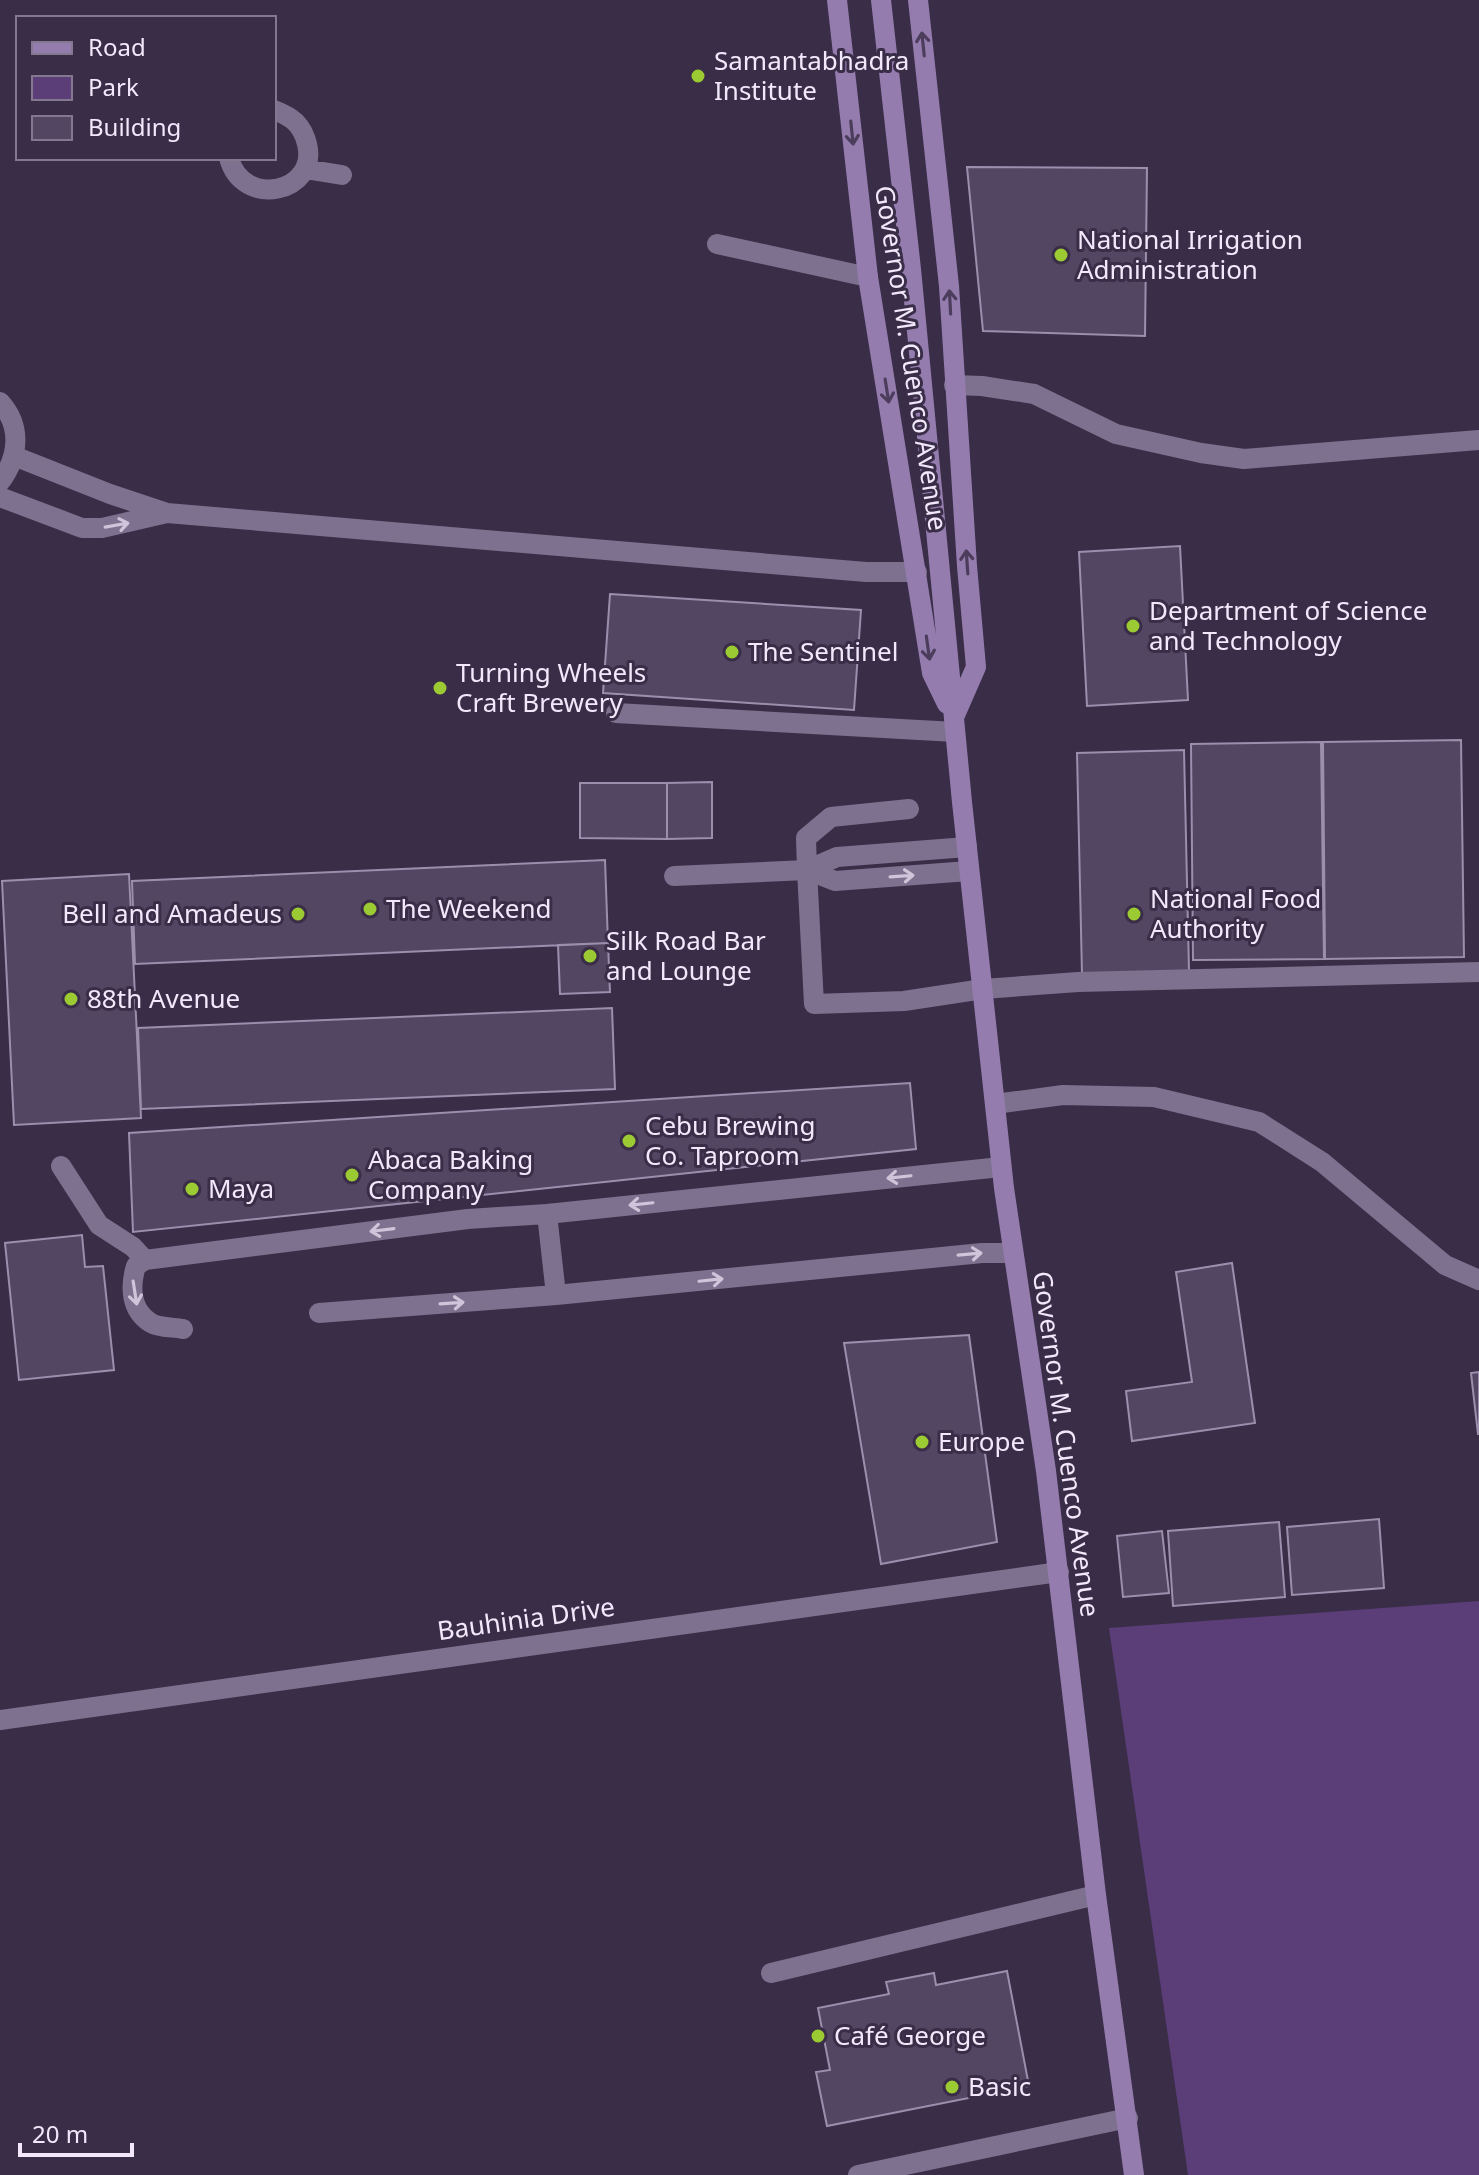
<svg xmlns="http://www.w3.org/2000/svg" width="1479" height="2175" viewBox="0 0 1479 2175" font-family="'Noto Sans',sans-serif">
<rect width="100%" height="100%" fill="#3a2d48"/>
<!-- green -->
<path fill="#5b3e78" d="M1479,1601V2175H1188L1109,1628Z"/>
<!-- building -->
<path fill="#534662" stroke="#9c8ead" stroke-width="2" d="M967,167L1147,168L1145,336L983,331Z
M1180,546L1188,700L1087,706L1079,552Z
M610,594L861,610L854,710L603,693Z
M1461,740L1464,957L1325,959L1323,742Z
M1321,742L1324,959L1193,960L1191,744Z
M1184,750L1189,971L1082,974L1077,753Z
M712,782V838L667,839V783Z
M580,783H667V839L580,838Z
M605,860L608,943L135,964L132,881Z
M129,874L141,1118L14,1125L2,881Z
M608,943L610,992L560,994L558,945Z
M612,1008L615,1089L141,1109L138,1028Z
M910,1083L916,1149L133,1232L129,1133Z
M82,1235L85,1267L103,1266L114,1370L19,1380L5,1243Z
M1232,1263L1255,1423L1132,1441L1126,1391L1192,1382L1176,1272Z
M969,1335L997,1542L881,1564L844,1343Z
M1479,1372V1434H1478L1471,1373Z
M1379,1519L1384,1588L1292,1595L1287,1527Z
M1279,1522L1285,1597L1173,1606L1168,1531Z
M1162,1531L1169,1593L1123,1597L1117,1536Z
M1007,1971L1029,2086L827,2126L816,2072L830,2070L818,2008L889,1994L886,1982L934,1973L936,1985Z"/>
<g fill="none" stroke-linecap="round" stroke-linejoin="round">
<!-- service -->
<path stroke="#7e718f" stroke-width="20" d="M229,158C243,210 319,192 307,144C302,124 292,117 274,110
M305,169L342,175
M717,244L868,277
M0,402C22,426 19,457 0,482
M14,456L110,494L167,513L866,572H917
M0,497L82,528H102L167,513
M616,713L955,732
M807,870L814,1004L904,1001L983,989L1078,982L1479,972
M807,870L835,881L969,871
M807,870L837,857L967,847
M674,876L807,870L806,838L831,817L909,809
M61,1166L99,1225L133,1247L145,1260
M547,1214L556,1295
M319,1313L556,1295L982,1253H1012
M183,1329C174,1327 159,1328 151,1323C130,1310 130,1286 136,1266L145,1260L468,1219L547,1214L1001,1167
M771,1973L1096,1895
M858,2175L1128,2118"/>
<!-- minor -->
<path stroke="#7e718f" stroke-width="20" d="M954,385L982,386L1034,394L1116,434L1201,453L1244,459L1479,440
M995,1104L1063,1095L1154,1097L1259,1122L1322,1162L1445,1265L1479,1280
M0,1720L1059,1572"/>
<!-- secondary -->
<path stroke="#947dae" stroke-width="20" d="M837,0L868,277L932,673L947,704
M881,0L911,269L962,802L1004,1188L1046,1471L1096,1895L1134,2175
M918,0L949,286L967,566L976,667L955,715"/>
</g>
<!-- one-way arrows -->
<defs><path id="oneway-shaft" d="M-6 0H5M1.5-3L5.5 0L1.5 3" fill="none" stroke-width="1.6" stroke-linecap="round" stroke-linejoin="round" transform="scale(2)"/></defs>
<g stroke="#4c3d5c">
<use href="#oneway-shaft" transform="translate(923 44) rotate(-96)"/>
<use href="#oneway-shaft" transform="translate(852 133) rotate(84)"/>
<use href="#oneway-shaft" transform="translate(950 302) rotate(-93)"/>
<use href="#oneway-shaft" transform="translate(887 391) rotate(81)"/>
<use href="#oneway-shaft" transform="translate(967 562) rotate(-94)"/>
<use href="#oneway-shaft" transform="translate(928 648) rotate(82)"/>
</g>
<g stroke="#cec5db">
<use href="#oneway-shaft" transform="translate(117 525) rotate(-10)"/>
<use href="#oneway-shaft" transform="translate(902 876) rotate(-4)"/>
<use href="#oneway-shaft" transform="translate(899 1177) rotate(174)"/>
<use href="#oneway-shaft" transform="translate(641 1204) rotate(174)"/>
<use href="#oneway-shaft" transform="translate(382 1230) rotate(173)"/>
<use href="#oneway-shaft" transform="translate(970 1254) rotate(-5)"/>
<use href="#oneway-shaft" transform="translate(711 1280) rotate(-6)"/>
<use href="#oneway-shaft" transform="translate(135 1293) rotate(81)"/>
<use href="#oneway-shaft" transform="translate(452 1303) rotate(-4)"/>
</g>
<!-- markers -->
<g fill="#9cca32" stroke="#3a2d48" stroke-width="3">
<circle cx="698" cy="76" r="8"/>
<circle cx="1061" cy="255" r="8"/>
<circle cx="1133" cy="626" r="8"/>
<circle cx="732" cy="652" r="8"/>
<circle cx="440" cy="688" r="8"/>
<circle cx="370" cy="909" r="8"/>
<circle cx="298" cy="914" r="8"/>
<circle cx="1134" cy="914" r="8"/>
<circle cx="590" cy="956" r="8"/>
<circle cx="71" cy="999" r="8"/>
<circle cx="629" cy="1141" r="8"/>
<circle cx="352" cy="1175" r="8"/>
<circle cx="192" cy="1189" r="8"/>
<circle cx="922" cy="1442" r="8"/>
<circle cx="818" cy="2036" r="8"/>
<circle cx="952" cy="2087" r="8"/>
</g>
<g text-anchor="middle" stroke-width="6" stroke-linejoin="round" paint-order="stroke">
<!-- poi labels -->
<g font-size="26" fill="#f1e9fb" stroke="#3a2d48" text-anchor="start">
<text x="714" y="70">Samantabhadra<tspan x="714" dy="30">Institute</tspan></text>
<text x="1077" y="249">National Irrigation<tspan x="1077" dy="30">Administration</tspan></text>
<text x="1149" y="620">Department of Science<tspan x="1149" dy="30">and Technology</tspan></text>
<text x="748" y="661">The Sentinel</text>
<text x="456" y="682">Turning Wheels<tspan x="456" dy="30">Craft Brewery</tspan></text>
<text x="1150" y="908">National Food<tspan x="1150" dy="30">Authority</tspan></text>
<text x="386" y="918">The Weekend</text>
<text x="282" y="923" text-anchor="end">Bell and Amadeus</text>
<text x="606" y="950">Silk Road Bar<tspan x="606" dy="30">and Lounge</tspan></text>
<text x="87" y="1008">88th Avenue</text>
<text x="645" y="1135">Cebu Brewing<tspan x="645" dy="30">Co. Taproom</tspan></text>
<text x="368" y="1169">Abaca Baking<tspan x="368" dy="30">Company</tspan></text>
<text x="208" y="1198">Maya</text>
<text x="938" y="1451">Europe</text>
<text x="834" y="2045">Café George</text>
<text x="968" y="2096">Basic</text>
</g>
<!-- street labels -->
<g font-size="26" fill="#f1e9fb" stroke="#3a2d48">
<text transform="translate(911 358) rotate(81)" y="9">Governor M. Cuenco Avenue</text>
<text transform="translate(1066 1444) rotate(82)" y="9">Governor M. Cuenco Avenue</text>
<text transform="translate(526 1619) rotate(-8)" y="9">Bauhinia Drive</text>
</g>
</g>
<!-- legend -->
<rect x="16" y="16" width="260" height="144" fill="#3a2d48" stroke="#837890" stroke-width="2"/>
<rect x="32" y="42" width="40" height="12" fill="#947dae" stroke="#837890" stroke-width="2"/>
<text x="88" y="56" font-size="24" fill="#f1e9fb">Road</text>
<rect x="32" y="76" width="40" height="24" fill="#5b3e78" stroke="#837890" stroke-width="2"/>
<text x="88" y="96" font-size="24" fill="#f1e9fb">Park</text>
<rect x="32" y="116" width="40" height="24" fill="#534662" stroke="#837890" stroke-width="2"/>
<text x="88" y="136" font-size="24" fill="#f1e9fb">Building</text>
<!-- scale -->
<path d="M20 2143v12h112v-12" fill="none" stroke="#f1e9fb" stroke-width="4"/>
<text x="32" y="2143" font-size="24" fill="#f1e9fb" stroke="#3a2d48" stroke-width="6" paint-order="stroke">20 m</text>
</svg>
